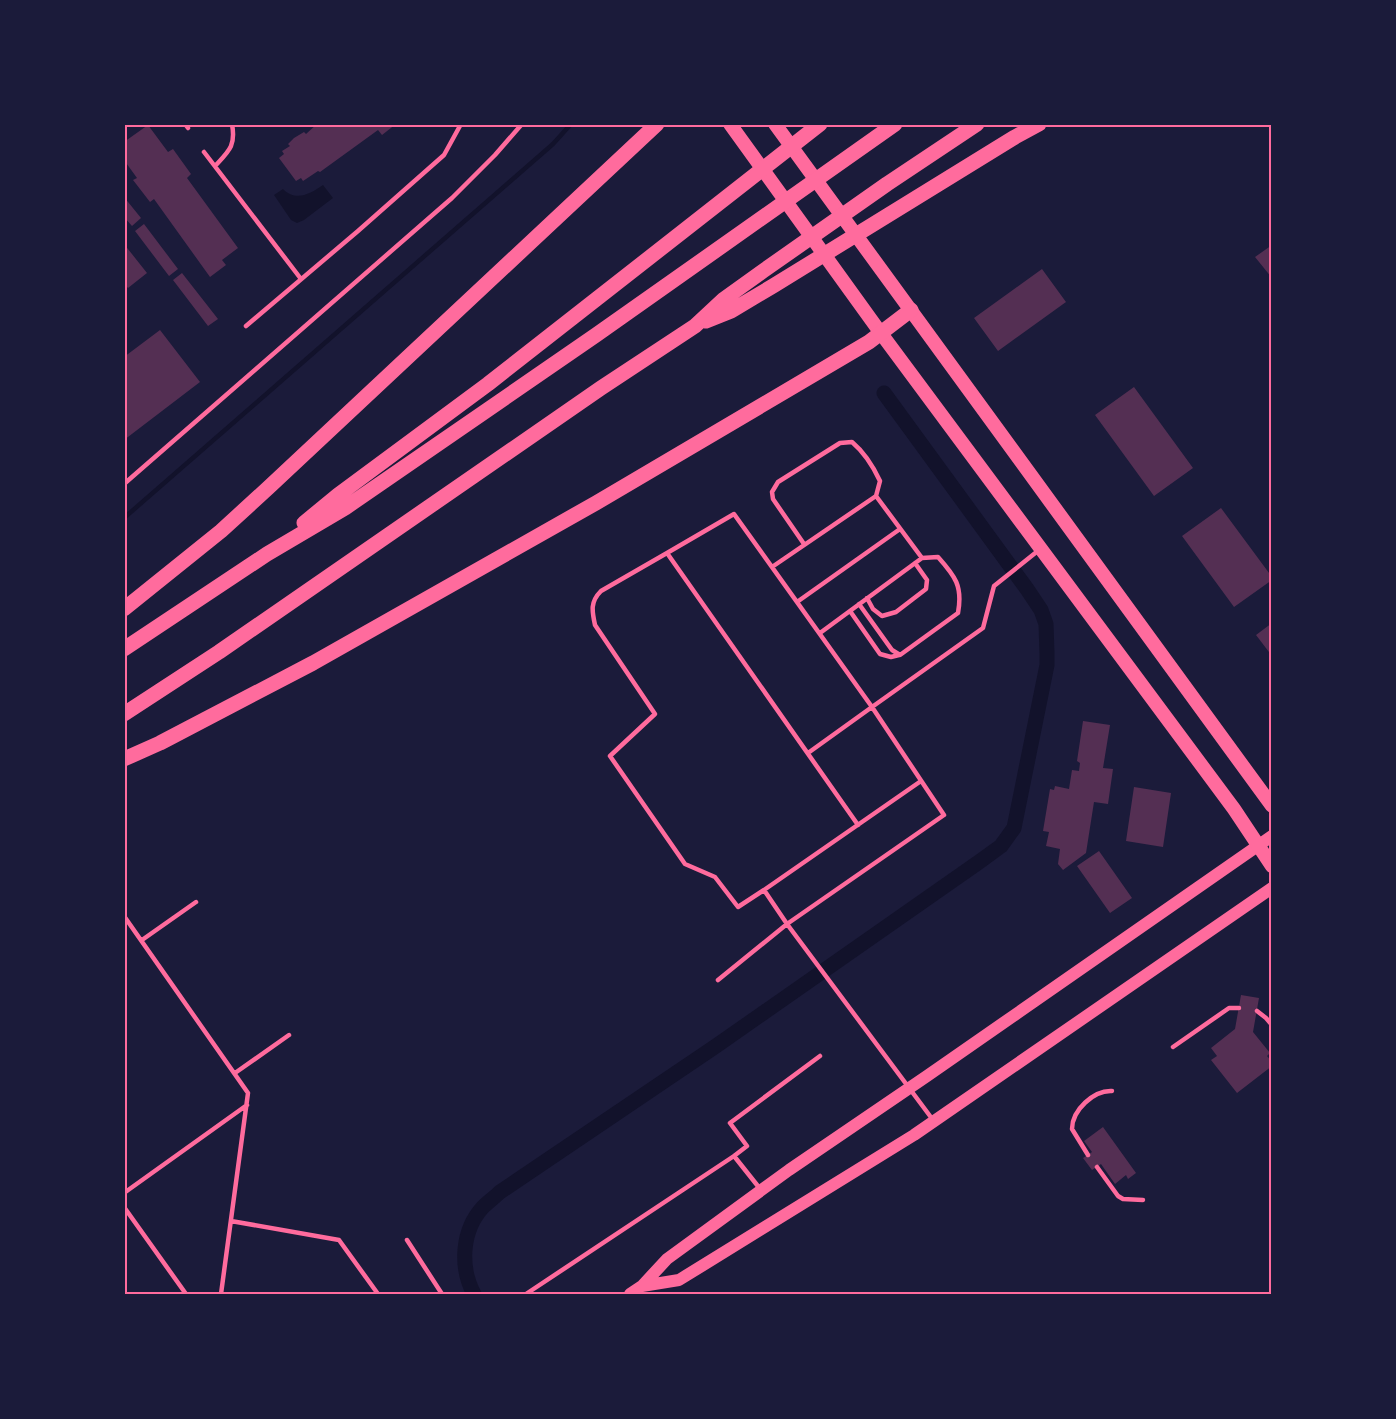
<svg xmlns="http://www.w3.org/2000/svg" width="1396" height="1419" viewBox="0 0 1396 1419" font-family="'Source Sans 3',sans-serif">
<rect width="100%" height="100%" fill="#1b1b3a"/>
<!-- water -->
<path fill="#12122b" d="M323,185L333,198L304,220L297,223L291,220L274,195L283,189C296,202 310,194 323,185Z"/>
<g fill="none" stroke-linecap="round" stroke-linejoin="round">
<!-- stream -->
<path stroke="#12122b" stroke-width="4.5" d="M124,518L553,144L571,124"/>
<!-- canal -->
<path stroke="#12122b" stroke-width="15" d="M474,1294C460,1268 461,1231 483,1207C488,1202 495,1197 500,1192L716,1046L979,862L1001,846L1014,828L1047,665V654L1046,624L1041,610L1027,589L884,393"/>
</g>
<!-- building -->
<path fill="#542f53" d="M317,124H396L382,135L378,130L320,172L318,171L303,181L301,178L296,181L279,158L284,154L282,151L290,146L288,144L294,138L304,132L306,134Z
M148,125L168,152L173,149L191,174L187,178L238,248L222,260L226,265L210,277L154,199L150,202L133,180L137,178L124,160V142Z
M124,197L141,218L132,226L124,217Z
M144,224L178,269L169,276L135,231Z
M124,244L147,273L128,288L124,284Z
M1272,245V278L1255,257Z
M1042,269L1066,302L998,351L974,318Z
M182,273L218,319L208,326L173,280Z
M160,330L200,382L124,440V357Z
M1134,387L1193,468L1154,496L1095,415Z
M1221,508L1272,577V580L1234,607L1182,536Z
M1272,623V656L1256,635Z
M1083,721L1110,725L1103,768L1113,769L1108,804L1094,802L1086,853L1063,870L1058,864L1060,849L1046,846L1049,832L1043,831L1050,789L1054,790L1055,786L1069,789L1072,770L1079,771L1080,763L1077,761Z
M1134,787L1171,793L1163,847L1126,841Z
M1099,851L1132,898L1110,913L1077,866Z
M1241,995L1259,998L1253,1032L1270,1053L1267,1056L1272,1062V1066L1237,1093L1211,1060L1217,1056L1211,1048L1235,1029Z
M1103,1127L1136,1173L1128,1179L1126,1175L1115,1184L1101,1164L1092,1170L1083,1158L1092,1152L1084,1141Z"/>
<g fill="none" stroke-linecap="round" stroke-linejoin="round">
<!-- service -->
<path stroke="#ff6b9d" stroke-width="4.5" d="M185,124L188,128
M204,152L301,279
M215,166C229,151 236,146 232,124
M246,326L358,231L444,155L461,124
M124,484L452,198L495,155L522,124
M667,553L601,591C590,602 592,611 595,625L655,714L610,756L685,864L715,877L738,907L764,890
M772,567L876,496L880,481C873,466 865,453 852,442L840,443L778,482L772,492L773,499L804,544
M867,598L873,609L882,616L896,612L926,589L927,580L915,563
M797,602L900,529
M859,604L892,650L900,655L958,613C963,586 955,576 938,557L922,558
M850,611L880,654L891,657L899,655
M820,633L922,558L876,496
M808,753L872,707L734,514L667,553L858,825
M124,916L248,1093L221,1294
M142,940L196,902
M718,980L787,924L764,890L921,781
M1257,1011L1266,1018L1272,1025
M1173,1047L1229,1008H1239
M235,1073L289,1035
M933,1120L787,924L944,815L872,707L983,628L994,586L1039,550
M1088,1155L1072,1129C1072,1110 1094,1090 1112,1091
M1097,1167L1118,1196L1123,1199L1143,1200
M761,1190L734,1156L747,1146L730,1123L820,1056
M124,1193L247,1105
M124,1207L186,1294
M231,1221L339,1240L378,1294
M407,1240L442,1294
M526,1294L734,1156"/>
<!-- secondary -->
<path stroke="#ff6b9d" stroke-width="12" d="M642,1286L679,1280L914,1135L1272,888
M630,1294L642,1286L667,1259L789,1170L927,1076L1272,836"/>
<!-- primary -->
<path stroke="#ff6b9d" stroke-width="14" d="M730,124L880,332L1234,809L1272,866
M775,124L1272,806"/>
<!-- motorway -->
<path stroke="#ff6b9d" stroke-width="15" d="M706,321L731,311L773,286L1015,137L1039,124
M304,523L338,495L488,384L820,124
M124,609L221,531L268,488L657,124
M124,649L267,554L345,508L596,335L895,124
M124,714L219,652L601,388L695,326L724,299L763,271L887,184L977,124
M124,759L160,743L313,663L596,503L869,342L911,310"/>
</g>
<!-- border -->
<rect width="1396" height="1419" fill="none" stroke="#1b1b3a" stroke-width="252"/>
<rect x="126" y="126" width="1144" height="1167" fill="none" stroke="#ff6b9d" stroke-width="2"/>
</svg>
